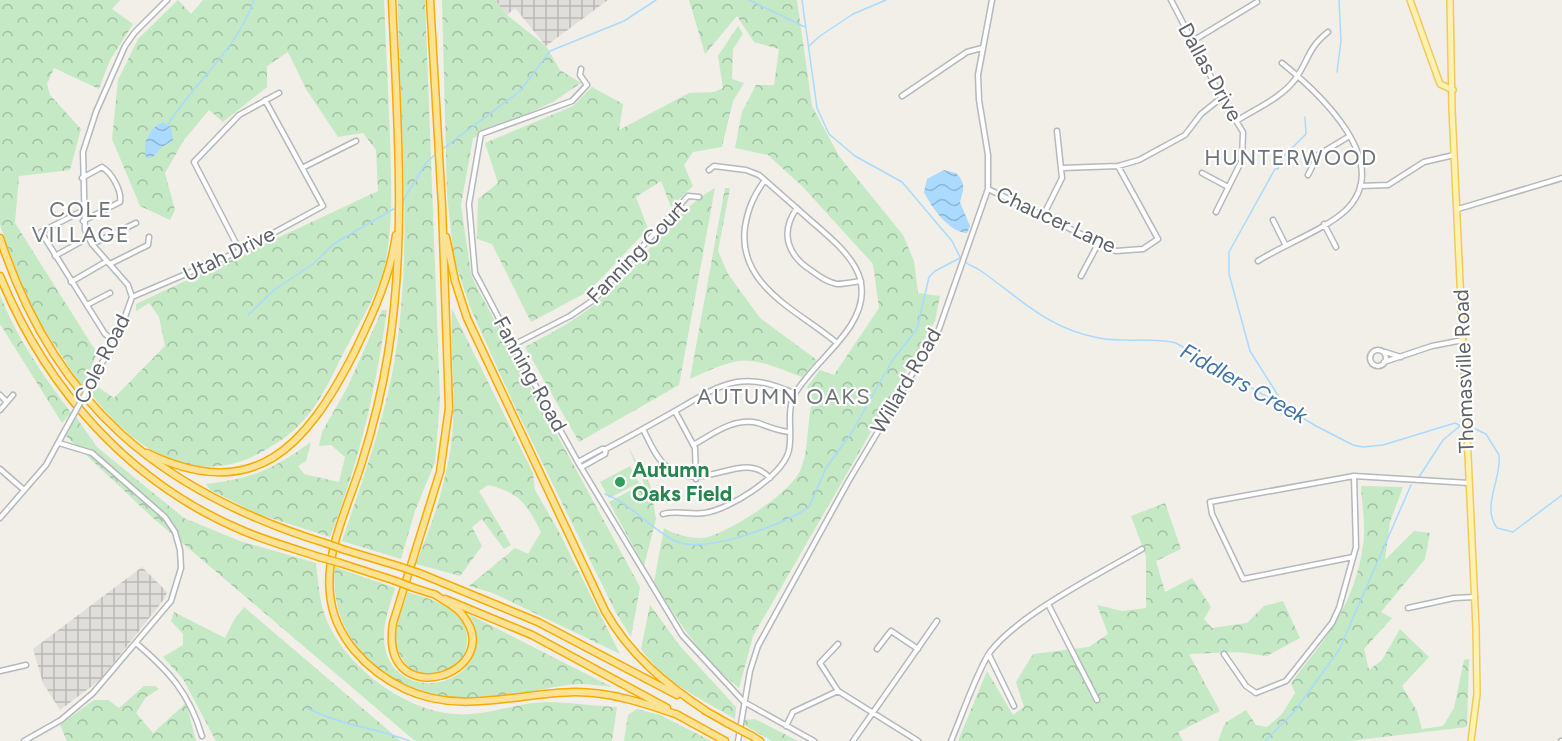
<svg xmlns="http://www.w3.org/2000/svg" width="1562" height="741" viewBox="0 0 1562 741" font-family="Figtree,sans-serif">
<defs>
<pattern id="industrial-grid" width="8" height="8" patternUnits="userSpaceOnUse" patternTransform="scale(1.5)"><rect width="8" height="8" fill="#e0deda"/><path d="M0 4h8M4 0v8" fill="none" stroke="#b9b8b5"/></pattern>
<pattern id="forest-crowns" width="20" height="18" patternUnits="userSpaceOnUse" patternTransform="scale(1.5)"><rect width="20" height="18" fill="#c5e8c5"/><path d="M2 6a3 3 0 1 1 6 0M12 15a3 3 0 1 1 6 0" fill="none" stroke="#a3c0a4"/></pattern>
<pattern id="water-waves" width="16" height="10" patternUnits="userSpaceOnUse" patternTransform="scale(1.5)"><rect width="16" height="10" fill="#aadaff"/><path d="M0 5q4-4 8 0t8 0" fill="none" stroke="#8eb4d2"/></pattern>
</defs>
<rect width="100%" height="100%" fill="#f1efe8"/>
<!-- industrial -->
<path fill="url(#industrial-grid)" d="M495,0H608L546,46L515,8L507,15Z
M142,567L167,592L165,598L100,680L60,710L43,683L33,649Z"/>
<!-- forest -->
<path fill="url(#forest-crowns)" d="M0,0H120L112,9L133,24L110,60L99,89L54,68L47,84L50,95L81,129L70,170L19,176L15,223L97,353L83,388L40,323L21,284L0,225Z
M178,0L191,14L203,0H384C386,46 388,91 390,137C391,179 394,222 385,264C378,294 361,320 347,346C333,373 321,403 300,424C291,434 279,442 267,449C199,491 136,452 92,395L95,385L114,398L165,346L159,317L149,303L136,311V304L378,191L376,150L363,133L338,137L306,89L288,52L267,66V87L223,122L209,110L184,140L165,173L175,210L170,220L140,206L112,139L118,80L138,39Z
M398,0H425L440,399L435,462L415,511L401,559L342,541C362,482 385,419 395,358C414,239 399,119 398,0Z
M442,0H495L507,15L546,46L560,70L581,83L553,102L473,138L461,205L471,274L476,286L640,587L631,637L616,613L515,407L470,307L454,259L447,195Z
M689,0H797L812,106L839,156L903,235L914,261L918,293L940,296L935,321L753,636L739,688C700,655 680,625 654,582L664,528C674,535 696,540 708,537C732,530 789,494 800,471C807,456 807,437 809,421C810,404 816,403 807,387L820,370L834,375L879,308L873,264L803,187L768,155L735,148L742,112L756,85H774L779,49L754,42L737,16L705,54Z
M738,26L743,34L733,49L732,79L744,83L733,101L722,147L693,152L684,165L693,186L671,207L661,181L636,197L648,229L589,291L531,322L492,244L477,239L478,199L498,183L485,143L573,106L592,87L623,104L619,130L689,93L714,92L723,88L718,56Z
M715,188L679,385L579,442L525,347C553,332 582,317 606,295C641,264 674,211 715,188Z
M725,188H730L718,251L728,274L760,318L817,360L802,377C748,356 743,354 690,379Z
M0,295C17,339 43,375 71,413L62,423L0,324Z
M452,309L533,473L535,490L559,532L620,654L493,593L469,586L515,548L528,554L541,532C527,504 519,492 488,485L479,491L511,545L504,549L482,519L472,527L482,546L460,576L416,564C434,519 450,473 453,425C455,386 450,347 452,309Z
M382,310H387C375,393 360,459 330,537L258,514L210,490L206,484C254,478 272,470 311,442L306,461L298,466L304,474L339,482L345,457L331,445L319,446L322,432L347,388Z
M76,417L97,447L184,518L240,541L316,563C318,580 319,600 325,616C343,665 403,710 454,714C484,717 515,703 545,702C568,702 593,706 617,707L612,741H415L153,518L66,436Z
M628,447L650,484L656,519L644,566L609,502L644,483Z
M1361,486L1403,487L1390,522L1385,560L1414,531L1430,533L1425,559L1381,612L1392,618L1364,649L1369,670L1382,660L1400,629L1429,657L1402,686L1417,711L1422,729L1443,726L1454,708L1464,660L1469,659L1467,727L1349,741H1218L1225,723L1246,710L1256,725L1267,727L1282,714L1295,693L1291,683C1327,637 1354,605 1363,546C1366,527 1362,505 1361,486Z
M1165,503L1181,549L1156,561L1165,592L1192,578L1211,607L1204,619L1212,628L1247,623L1264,606L1283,601L1300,638L1267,656L1238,652L1189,654L1220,711L1178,732L1183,741H958L987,671L1013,715L1024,707L1016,682L1033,654L1089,647L1108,634L1097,605L1122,611L1146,608V556L1131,516Z
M335,567L395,588C391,602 385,617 384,632C380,712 504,692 470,615L612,687C602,686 590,684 580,684C559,685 537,691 516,694C458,703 402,699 361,652C340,627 332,598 335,567Z
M408,592C426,598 445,602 458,616C475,633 467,668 443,674C436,676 426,675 419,675C384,651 396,626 408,592Z
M650,605L680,646L736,707L735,719C702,699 663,682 641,649Z
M244,607L401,741H216L183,679L163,657L183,645V634L171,621L174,612L225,638L234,620Z
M144,686H155L159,689L146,697L136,713L153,733L186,703L196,741H67L60,725L94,700H108L119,708Z
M637,709L660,715L711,741H624L628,715Z
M755,719L798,741H772L744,725L745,720Z"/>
<!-- pitch -->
<path fill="#c5e8c5" d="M630,466L639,483L609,498L600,482Z"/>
<!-- water -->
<path fill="url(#water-waves)" d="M163,122L171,128L173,140L162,147L153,157L147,158C141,145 149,128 163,122Z
M944,170L956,173C966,183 964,189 960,202L970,226L967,233C950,233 931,207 924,192L927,179Z"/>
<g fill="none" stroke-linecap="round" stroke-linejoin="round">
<!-- stream -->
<path stroke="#aadaff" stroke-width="1.5" d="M749,0L805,27
M802,0L817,108L829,134L855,156L902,182L952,241L961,259
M809,46L820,36L853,14L886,0
M1337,72L1341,41L1339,0
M167,126C194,82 237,50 254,0
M441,150L520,91L550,51L624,21L656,0
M401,204L426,163L437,153
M965,262C970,266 976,267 981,271C1021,299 1048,329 1099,338C1125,343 1151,337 1176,343L1316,426L1353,445L1363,447L1383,445L1455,423L1463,427
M248,315L274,290L313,264L335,243L397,207
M1286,408L1250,351L1229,274V252L1275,169H1278L1282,158L1306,134L1305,117
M1471,427L1486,434L1499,455C1502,479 1481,506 1497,528L1513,532L1562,495
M1419,477L1443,440L1460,426
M605,494C631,504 649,527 673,540C703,556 776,526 803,511L809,507L826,468L852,432L892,361L917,329L929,277L935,271L960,258
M307,708C340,725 376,728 410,741
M1265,741L1294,712L1339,650L1411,485"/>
<defs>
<path id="minor" d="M1171,0L1222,98L1243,132L1242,160L1216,212
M1191,42L1257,2
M581,69L580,75L587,85L572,101L481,134L469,204L475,273L513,345L579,464L682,635L744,702L814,741
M902,96L967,52L982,48
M1238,120C1257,108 1283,97 1296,78C1310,58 1307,49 1328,32
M304,167L356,141
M1062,168L1118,166L1139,160L1185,135L1201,114L1221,98
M1202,173L1228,187
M1308,175L1318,155L1348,137
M82,178L102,167C112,173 122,191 120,202L83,221
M765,180C754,195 748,208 745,227C737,286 799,311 837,343
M1360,186L1388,185L1424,162L1454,155
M988,189L1116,251L1143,249L1158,239L1118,166
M797,208C779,233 788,256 812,271C820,277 827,282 837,284C845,284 853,282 861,281
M1458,209L1562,178
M82,211L41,232L105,334L114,340
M1043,216L1062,178L1057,131
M1273,220L1285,244
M1324,224L1336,247
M92,244L136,223
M240,251L194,162L239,115L279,93
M55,256L82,241
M1258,261C1283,245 1324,230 1345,211C1396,163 1318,92 1282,63
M110,264L148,245L149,237
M1081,276L1098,244
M71,282L107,261
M132,297L240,251L323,206L265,100
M87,305L110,293
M513,345L570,316L595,299L688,196L699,197
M1370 358a8 8 0 1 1 16 0a8 8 0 1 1-16 0Z
M1385,352L1401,357
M1384,362L1432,346L1463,340
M90,385L121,328L132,297L128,285L92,244L85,230L83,152L96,112L125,46L135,32L167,0
M0,395L7,402
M0,410L13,395
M675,411L695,448L696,479
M643,429C649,441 655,456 665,465C701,498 742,447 770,478
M693,445C713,434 734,417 758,423C769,427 778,431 789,432
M578,462L602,449H606C629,437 652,424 675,411C720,385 743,368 795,394
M582,467L605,454L606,449
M0,469L24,490
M663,514C677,510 690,515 704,513C729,510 783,476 789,450C793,431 785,410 796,392C811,368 835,350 851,325C881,277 843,249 810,220C793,205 776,190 759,175L746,170L714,166L709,170
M0,518L46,465L69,423
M1353,557L1243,579L1212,514L1210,502L1354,476L1469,483
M1048,604L1097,700
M1408,608L1454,598L1475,597
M136,643C170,672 189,693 202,736
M838,644L820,663L838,691L918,741
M877,649L891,631L918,649
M1224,654L1246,686L1256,693L1286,681L1332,623L1339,608L1356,547L1354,476
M989,655L1014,706
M0,671L26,665
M786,726L793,712L838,691
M24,741L61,720L93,693L171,601L181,568L180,550L175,532L165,517L92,453L59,443
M738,741L750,671L758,646L848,482L939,329L988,189V155L979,100L978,75L992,0
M853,741L937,621
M951,741C961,718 977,671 990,652C1019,614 1099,574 1142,549
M1561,741H1562"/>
<path id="major" d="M1410,0L1440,84L1453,90
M1450,0L1452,109L1476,628L1477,694L1471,741"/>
<path id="highway" d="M392,0C397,118 407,237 388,354C382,391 373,427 362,462C349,504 325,550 330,594C334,637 367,671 405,689C460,715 517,693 575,692C611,692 644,703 678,715
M430,0L442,206L449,408L440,472L393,623C378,717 512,673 461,613C454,605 443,600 434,594
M446,237L455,281L467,318L605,611C630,655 664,683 706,711
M0,238C54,405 161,492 325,543
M0,276C46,389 131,485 246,532C270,542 295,549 319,557
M147,453C255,505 306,446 353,355C372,316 390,278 396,235
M345,550L398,566
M340,563L393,580
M419,573L538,622L677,695
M414,588L436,595
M445,599L532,635L667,708
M704,710L727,723
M676,714L725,741
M752,736L760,741"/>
</defs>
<!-- minor casing -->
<use href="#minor" stroke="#b5b8bc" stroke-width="7"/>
<!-- major casing -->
<use href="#major" stroke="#f2c960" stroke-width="8"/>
<!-- highway casing -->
<use href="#highway" stroke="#f9ab00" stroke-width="9"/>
<!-- minor -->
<use href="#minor" stroke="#fff" stroke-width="4"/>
<!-- major -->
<use href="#major" stroke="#fff2af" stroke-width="5"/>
<!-- highway -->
<use href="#highway" stroke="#fde293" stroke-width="6"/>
<defs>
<path id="minor-bridge" d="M69,423L90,385"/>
<path id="highway-bridge" d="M325,543L345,550
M319,557L340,563
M398,566L419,573
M393,580L414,588
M727,723L752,736"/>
</defs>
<!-- minor-bridge casing -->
<use href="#minor-bridge" stroke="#b5b8bc" stroke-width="7" stroke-linecap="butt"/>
<!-- highway-bridge casing -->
<use href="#highway-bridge" stroke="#f9ab00" stroke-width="9" stroke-linecap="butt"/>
<!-- minor-bridge -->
<use href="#minor-bridge" stroke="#fff" stroke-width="4"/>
<!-- highway-bridge -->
<use href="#highway-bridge" stroke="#fde293" stroke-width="6"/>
</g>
<!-- markers -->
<circle fill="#2e9e5b" stroke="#fff" stroke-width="2" cx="620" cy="482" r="6"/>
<g text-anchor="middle" stroke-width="4.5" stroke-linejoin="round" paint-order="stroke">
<!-- street labels -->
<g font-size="21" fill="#5f6368" stroke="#fff">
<text transform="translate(1210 72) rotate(61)" y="7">Dallas Drive</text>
<text transform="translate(1056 220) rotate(25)" y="7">Chaucer Lane</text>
<text transform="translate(637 252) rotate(-46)" y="7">Fanning Court</text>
<text transform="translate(229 254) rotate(-26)" y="7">Utah Drive</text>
<text transform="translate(102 359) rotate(-63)" y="7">Cole Road</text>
<text transform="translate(1464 371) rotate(-92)" y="7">Thomasville Road</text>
<text transform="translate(530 374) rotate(61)" y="7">Fanning Road</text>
<text transform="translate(906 381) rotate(-60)" y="7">Willard Road</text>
</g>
<!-- leisure labels -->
<g font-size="21" font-weight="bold" fill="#27864d" stroke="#fff" text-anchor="start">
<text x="632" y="477">Autumn<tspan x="632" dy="24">Oaks Field</tspan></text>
</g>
<!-- neighbourhood labels -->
<g font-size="22" letter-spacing="1.5" fill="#70757a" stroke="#fff">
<text x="1291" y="165">HUNTERWOOD</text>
<text x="81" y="217">COLE<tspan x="81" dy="25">VILLAGE</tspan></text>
<text x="784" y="404">AUTUMN OAKS</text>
</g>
<!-- water labels -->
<g font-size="22" font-style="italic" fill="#4174aa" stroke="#fff">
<text transform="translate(1244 383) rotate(29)" y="8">Fiddlers Creek</text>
</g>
</g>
</svg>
